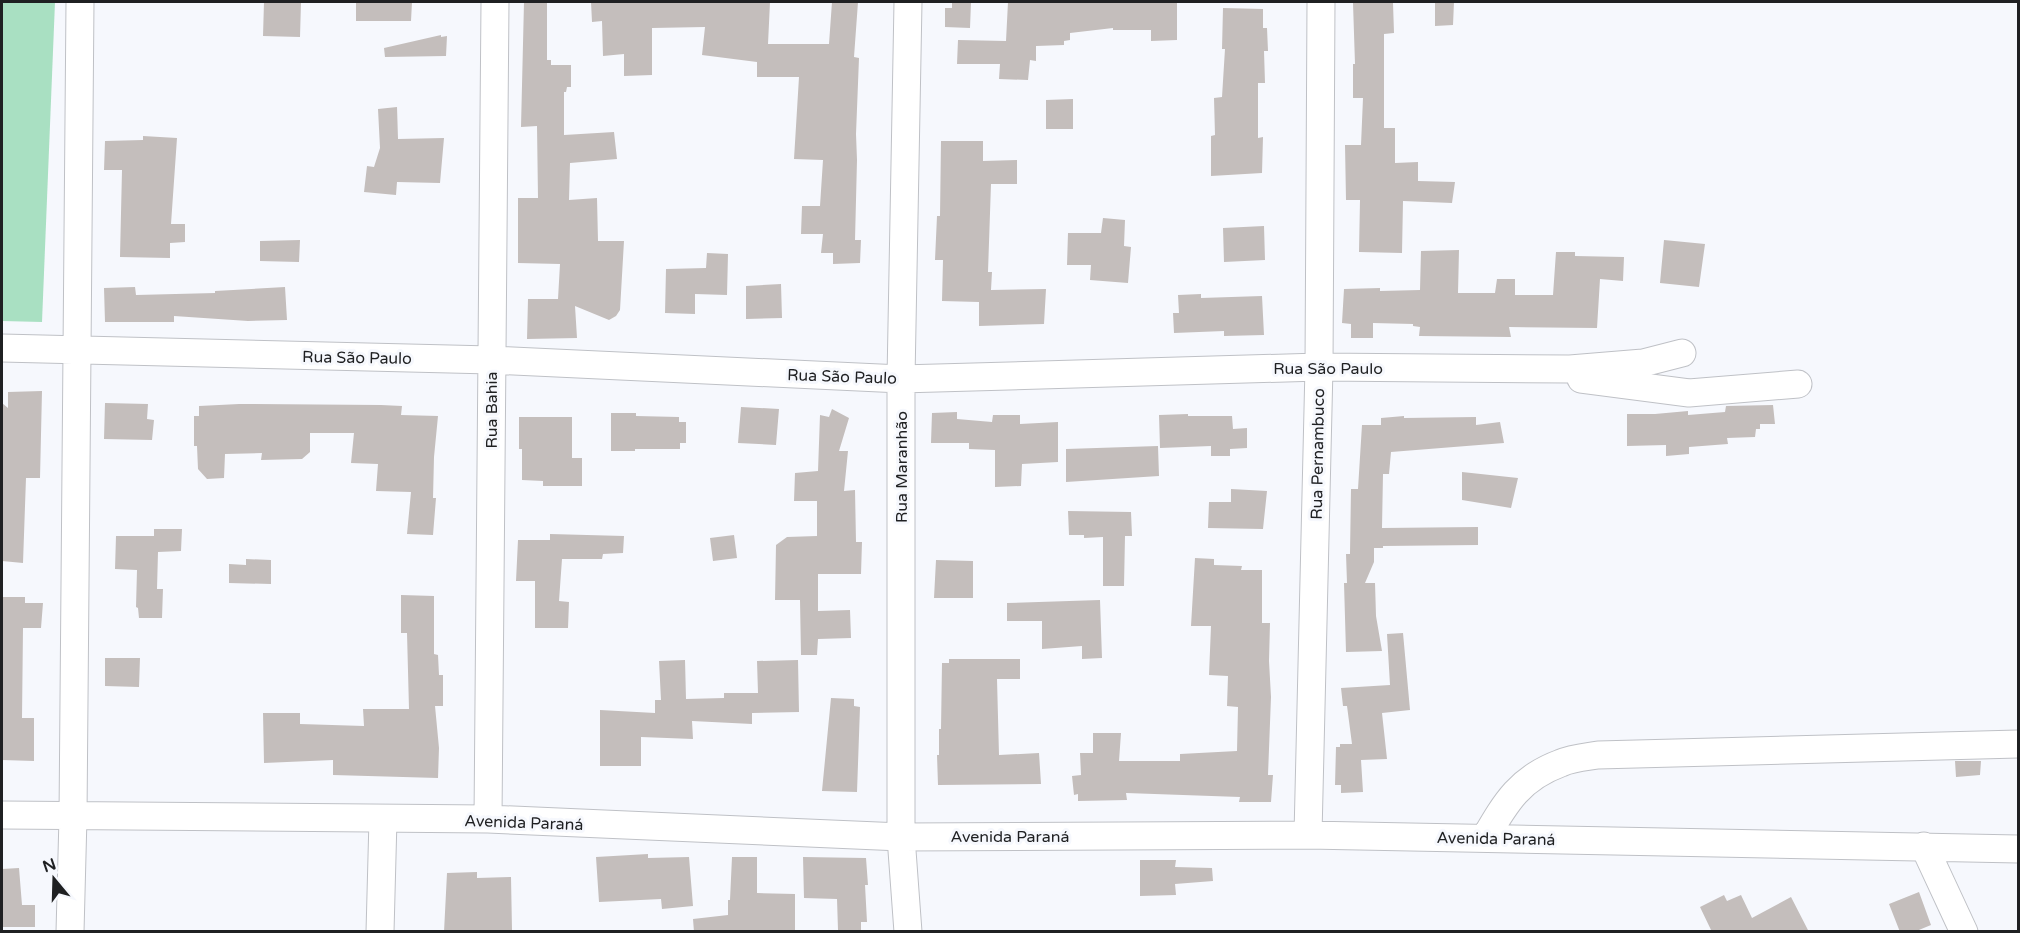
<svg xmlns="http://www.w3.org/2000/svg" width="2020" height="933" viewBox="0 0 2020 933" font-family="'Varela Round',sans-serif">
<rect width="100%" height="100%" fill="#f6f8fd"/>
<!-- green -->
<path fill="#a9e0c2" d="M2,2H55L42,322L2,321Z"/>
<!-- building -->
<path fill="#c4bebc" d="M264,2H301L300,37L263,36Z
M356,2H412L411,21H356Z
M524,2H547V60H551V65H571V87H567L566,92H564V135L614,132L617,159L570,163L569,200L597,198L598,241H624L620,310L616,316L609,320L575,306L577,338L527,339L528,299H558L560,264L518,263V198H538L537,126L521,127Z
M591,2H770L768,44H829L832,2H858L854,57L859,58L856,134L857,160L855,240H861L860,263L833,264V253H821L823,234H801L802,206H820L823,160L794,159L799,77H757V62L702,55L705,27L652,28V75L624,76V54L603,56L602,21L592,22Z
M952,2H971L970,28L945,27V8H952Z
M1008,2H1177V40L1151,41V30H1113V28L1070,33V40L1064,41V45L1036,46V61L1030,60L1028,80L999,79L1000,64H957L958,40L1006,41Z
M1435,2H1454L1453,25L1435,26Z
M1353,3H1393L1394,33L1384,34V128H1395V163L1418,162V181L1455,182L1452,203L1403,201L1402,253L1359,252L1360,200H1346L1345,145H1361L1363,98H1353V64H1355Z
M1223,8L1263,9V28H1267L1268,51H1264L1265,83H1258V138L1263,137L1262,173L1211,176V136L1215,135L1214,98L1222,97L1225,49H1222Z
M441,35V37L447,36L446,56L385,57L384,48Z
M1073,99V129H1046V100Z
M397,107L398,139L444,138L440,183L397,182L396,195L364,192L367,166L374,167L380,148L378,109Z
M143,136L177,138L171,224H185V242L170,243V258L120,257L122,170H104L105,141L143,140Z
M941,141H983V161L1017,160V184H991L988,272H992L991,290L1046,289L1044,324L979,326V302L942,301L943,260H935L937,216H940Z
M1103,218L1125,220L1124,246L1131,247L1128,283L1090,280L1091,265H1067L1068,233H1101Z
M1264,226L1265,260L1224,262L1223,228Z
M300,240L299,262L260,261V241Z
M1664,240L1705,244L1699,287L1660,283Z
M1459,250L1458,293H1495L1497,279H1515V295H1553L1556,252H1575V256L1624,257L1623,281L1600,279L1597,328L1509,327L1511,337L1419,336L1420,327L1413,326V324L1373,323V338H1351V324L1342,323L1344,289L1380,288V291L1420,290L1421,251Z
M707,253L728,254L727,295L695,294V314L665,313L666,269L706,268Z
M781,284L782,318L746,319V286Z
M135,287L136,295L215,293V291L285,287L287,320L248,321L174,316V322H105L104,288Z
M1201,294V298L1262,296L1264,335L1224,336V331L1174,333L1173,313H1179L1178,295Z
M42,391L40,478H26L23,563L2,561V403L8,408V392Z
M105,403L148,404L147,419L154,420L152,440L104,439Z
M239,404L381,405L402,406L401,415L438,416L434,457L433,498H436L433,535L407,534L411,492L376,491L378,464L351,463L354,433H310V452L302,459L261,460L262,453L225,454L224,478L207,479L198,469L197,446H194V416H199V406Z
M1773,405L1775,424H1760V429H1756L1755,437L1727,438L1728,444L1689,447V454L1666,456V445L1627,446V414H1655L1688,411V415L1725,412L1726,406Z
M741,407L779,409L776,445L738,443Z
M832,409L849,418L839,451H848L844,491L855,490L856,542H862L861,574H818V611L850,610L851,638L818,639L817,655H801L800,600H775L776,545L787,537L817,536V501H794L795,473L818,471L820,415L829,417Z
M957,412V419L992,422L993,415H1020V424L1058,422V462L1022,464L1021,486L995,487V450L969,449V443H931L932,413Z
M611,413H636V416L679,417V422H686V443H680V449H635V451H611Z
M1188,414V416H1232L1233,429L1247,428V448L1230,449V456H1211V446L1160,448L1159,415Z
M1404,416V418L1476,417V425L1500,422L1504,443L1391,452L1389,474H1383L1382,528L1478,527V545L1383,546V548H1374V562L1365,583H1375L1376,616L1382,651L1346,652L1344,583H1347L1346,554H1350L1351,489H1358L1362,425H1381V418Z
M519,417H572V458H582V486H543V481L522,480V449H519Z
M1158,446L1159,476L1066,482V449Z
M1462,472L1518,478L1511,508L1462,500Z
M1231,489L1267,491L1263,529L1208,528L1209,502H1231Z
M1068,511L1131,512L1132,536H1125L1124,586H1103V537L1084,538V535H1069Z
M154,529H182L181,551L158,552L157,589H163L162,618H139L138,608L136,607L137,570L115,569L116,536H154Z
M550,534L624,536L623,553L603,554L602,559H562L559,601L569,602L568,628H535V581H516L518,540H550Z
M734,535L737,558L713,561L710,538Z
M1195,558L1214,559V565L1242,566L1241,570H1262V623H1270L1269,661L1271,697L1268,775H1273L1271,802H1239L1240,797L1126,793L1127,800L1078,801V794L1074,795L1072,776L1081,775L1080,753H1093V733H1121L1119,761H1180V754L1237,751L1238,707L1227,706L1228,676L1209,675L1211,626H1191Z
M246,559L271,560V584L229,583V564L246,565Z
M936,560L973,561V598H934Z
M401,595L434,596V654L438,655L439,675H443V706H435L439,748L438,778L333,775V760L264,763L263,713H300V724L364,726L363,709H409L407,633H401Z
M2,597H25V603H43L41,628H23L22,718H34V761L2,760Z
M1100,600L1102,658L1082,659V646L1042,649V621H1007V603Z
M1403,633L1410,710L1382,713L1387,759L1361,760L1363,792L1341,793V785H1335L1336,747H1340V744H1352L1347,706H1343L1341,688L1390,685L1387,634Z
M105,658H140L139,687L105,686Z
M949,659H1020V679H997L999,755L1039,753L1041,784L938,785L937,755H939V729H941L942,663H949Z
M685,660L686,699L724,698V693H758L757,661L798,660L799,712L752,713V724L692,721L693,739L641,737V766H600V710L655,713V700H661L659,661Z
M831,698L854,699V706L860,707L857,792L822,791Z
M1955,761H1981L1980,775L1956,777Z
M648,854V858L689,857L693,906L662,909L661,899L599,902L596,857Z
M732,857H757V893L795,894V931L694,932L693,919L728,915V900H730Z
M803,857L866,858L868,885H865L867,922H861V930H838L837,899L804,898Z
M1140,860H1176L1175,867L1212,868L1213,881L1175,884L1176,895L1140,896Z
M19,868L22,905H35V927H2V869Z
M477,872V878L511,877L512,930L444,932L447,873Z
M1919,892L1931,925L1914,932H1900L1889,904Z
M1724,895L1727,901L1741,895L1752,918L1791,897L1809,932H1712L1700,907Z"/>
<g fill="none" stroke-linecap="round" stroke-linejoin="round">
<defs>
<path id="minor" d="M908,2L901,379V837L908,932
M2,348L491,360L901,379L1319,367L1570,369L1643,363L1682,353
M1581,379L1689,393L1798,384
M2,815L488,819L901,837L1308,835L2018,849
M488,819L495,2
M1308,835L1319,367L1321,2
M1485,838C1506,802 1520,778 1561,763C1572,758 1586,757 1598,755L2018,744
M1924,846L1964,932
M70,932L73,817L80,2
M380,932L383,819"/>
</defs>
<!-- minor casing -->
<use href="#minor" stroke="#bfc1c6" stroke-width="29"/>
<!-- minor -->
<use href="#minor" stroke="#fff" stroke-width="27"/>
</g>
<g text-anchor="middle" stroke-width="6" stroke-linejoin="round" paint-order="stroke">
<!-- street labels -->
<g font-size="16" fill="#1f2022" stroke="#f6f8fd">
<text transform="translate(357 357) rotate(1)" y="6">Rua São Paulo</text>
<text x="1328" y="374">Rua São Paulo</text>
<text transform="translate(842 376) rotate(2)" y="6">Rua São Paulo</text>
<text transform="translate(491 410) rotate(-90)" y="6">Rua Bahia</text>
<text transform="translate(1317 454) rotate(-89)" y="6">Rua Pernambuco</text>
<text transform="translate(901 467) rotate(-90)" y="6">Rua Maranhão</text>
<text transform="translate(524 822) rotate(2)" y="6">Avenida Paraná</text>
<text x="1010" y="842">Avenida Paraná</text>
<text transform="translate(1496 838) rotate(1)" y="6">Avenida Paraná</text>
</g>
</g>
<!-- border -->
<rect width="2020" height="933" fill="none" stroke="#1f2022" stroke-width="6"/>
<!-- north arrow -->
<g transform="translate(54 879) rotate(341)" stroke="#f6f8fd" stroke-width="4.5" paint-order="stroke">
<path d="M0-4.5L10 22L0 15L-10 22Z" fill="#1f2022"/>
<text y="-9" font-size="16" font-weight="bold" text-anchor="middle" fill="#1f2022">N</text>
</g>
</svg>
